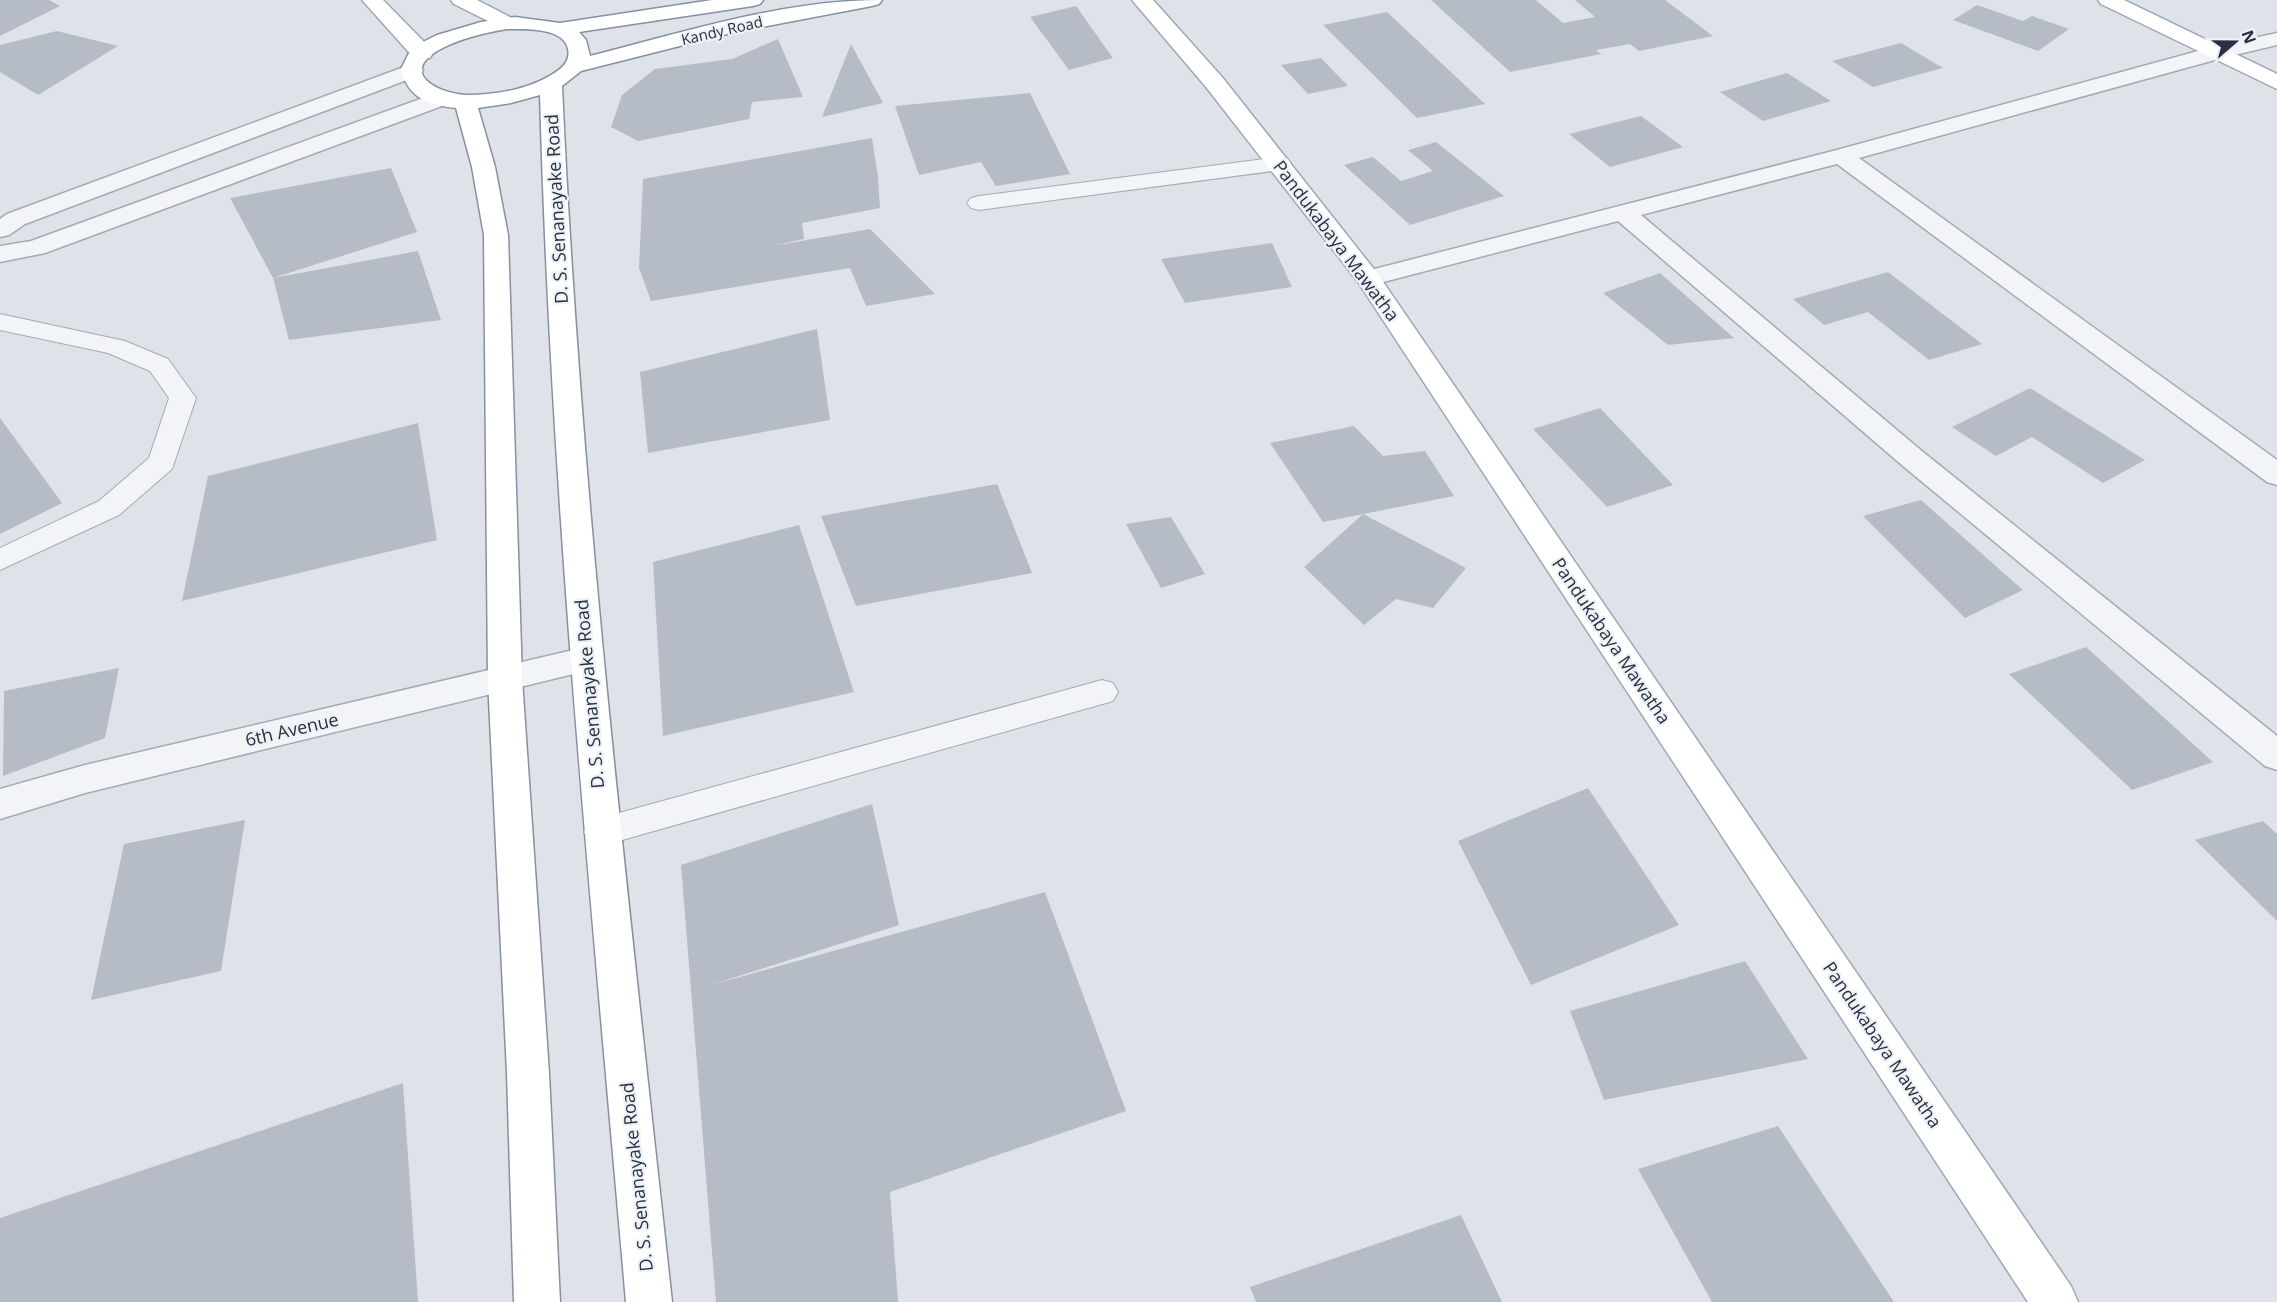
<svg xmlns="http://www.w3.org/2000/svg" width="2277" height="1302" viewBox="0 0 2277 1302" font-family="'Open Sans',sans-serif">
<rect width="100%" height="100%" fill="#dfe3e9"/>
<!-- building -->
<path fill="#b6bcc6" d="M0,0H49L60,6L0,36Z
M1431,0H1536L1563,23L1595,17L1575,0H1665L1713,36L1639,51L1630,44L1596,50L1601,54L1510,72Z
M1977,5L2023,21L2032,16L2069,29L2038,51L1953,20Z
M1076,6L1113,58L1069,70L1030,17Z
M1387,12L1485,104L1417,118L1323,25Z
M57,31L118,46L38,95L0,72V45Z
M778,39L803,97L752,102L749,119L638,141L611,127L622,95L655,69L732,59Z
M1901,43L1943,68L1873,87L1832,61Z
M851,44L883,103L822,117Z
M1321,58L1348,86L1308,94L1281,65Z
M1787,73L1831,101L1763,121L1720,92Z
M1030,93L1070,174L996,186L981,162L919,175L895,106Z
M1641,116L1683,147L1610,167L1569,134Z
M872,138L878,177L880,208L802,223L804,239L772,246L870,229L935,294L866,306L850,268L651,301L639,268L643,179Z
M1436,142L1504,196L1410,225L1344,165L1373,157L1401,181L1433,171L1408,150Z
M391,168L417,232L273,278L418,251L441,320L289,340L273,278L230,198Z
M1272,243L1292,287L1185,303L1161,259Z
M1888,272L1982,344L1929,360L1868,312L1824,325L1793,299Z
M1660,273L1734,338L1668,345L1603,293Z
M817,329L830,420L648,453L640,372Z
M2030,388L2145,460L2103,483L2032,437L1996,456L1952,427Z
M1600,408L1673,485L1607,507L1533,429Z
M0,418L62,503L0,534Z
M418,423L437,540L182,601L208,476Z
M1354,426L1383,456L1425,451L1454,496L1323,522L1270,443Z
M997,484L1032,573L856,606L821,516Z
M1921,500L2023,590L1965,618L1863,516Z
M1363,514L1466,568L1433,608L1396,599L1364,625L1304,567Z
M1171,517L1205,574L1161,588L1126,524Z
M799,525L854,692L663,736L653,562Z
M2086,647L2213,762L2132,790L2009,674Z
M119,668L105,738L3,776L4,691Z
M1588,788L1679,925L1531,985L1458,841Z
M872,804L899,925L711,985L1045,892L1126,1111L890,1192L898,1302H716L681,865Z
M245,820L221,971L91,1000L124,844Z
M2263,821L2277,834V921L2195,840Z
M1745,961L1808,1059L1604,1100L1570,1011Z
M403,1083L418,1302H0V1218Z
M1778,1126L1894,1302H1712L1638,1169Z
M1461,1215L1502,1302H1256L1250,1287Z"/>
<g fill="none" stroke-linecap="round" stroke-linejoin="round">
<defs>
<path id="service" d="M1280,157L1288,159L1291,164L1288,169L979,210L971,208L967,203L971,198L979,196Z
M0,314L125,341L168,359L196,398L172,469L119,515L0,570V548L99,501L149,458L169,398L150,371L108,353L0,330Z
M1102,680L1113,683L1118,692L1113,701L601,846L589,842L584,832L589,822L601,818Z"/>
<path id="minor" d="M2277,33V45L2222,58L1859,158L2277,460V485L2267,482L1837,164L1641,215L1923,452L2277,736V770L2265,766L1903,466L1618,221L1368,286L1359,283L1355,278L1359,273L1833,151L2209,48Z
M412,64L420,65L423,70L420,75L25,224L9,235L0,237V219L7,214Z
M442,91L450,93L453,98L450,103L45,253L0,262V246L31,241Z
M586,647L598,650L603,659L598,668L85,793L0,819V789L85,765Z"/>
<path id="primary" d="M362,0H383L430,48L433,53L430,58L422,59L414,58Z
M451,0H477L514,19L517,23L514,27L507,29L500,27L454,4Z
M1132,0H1153L1222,77L1377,273L2071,1286L2078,1302H2028L1358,282L1206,87Z
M2098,0H2124L2277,74V89L2101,4Z"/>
<path id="trunk" d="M712,0H763L760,4L753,6L579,32L586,40L590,56C685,32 783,0 882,0L879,4L872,6L731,33L581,71L562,86C580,493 628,897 672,1302H626C591,900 551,499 540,95L511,103L478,108L495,167L508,235L522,679L549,1073L560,1302H514L507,1073L488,679L484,235L472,167L456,108C428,105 408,98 401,69L409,53L421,43L437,35L481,22L515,17L560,23ZM507,29C524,29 564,27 568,49C570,57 566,64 560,69C536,88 498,95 468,95C442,95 398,75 437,51C458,39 483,33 507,29Z"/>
</defs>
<!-- service casing -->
<use href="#service" stroke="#a4aab3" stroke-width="2"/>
<!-- minor casing -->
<use href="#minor" stroke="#a4aab3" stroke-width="3"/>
<!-- primary casing -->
<use href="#primary" stroke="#9da8b5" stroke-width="3"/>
<!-- trunk casing -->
<use href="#trunk" stroke="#8591a0" stroke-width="3"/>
<!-- service -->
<use href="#service" fill="#f2f4f7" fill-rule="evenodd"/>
<!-- minor -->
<use href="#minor" fill="#f2f4f7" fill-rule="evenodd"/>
<!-- primary -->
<use href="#primary" fill="#fff" fill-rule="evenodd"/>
<!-- trunk -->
<use href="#trunk" fill="#fff" fill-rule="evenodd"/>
</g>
<g text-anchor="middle" stroke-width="4.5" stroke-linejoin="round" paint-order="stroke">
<!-- far-street labels -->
<g font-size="15" fill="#273141" stroke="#eef2f6">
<text transform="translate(722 31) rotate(-13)" y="5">Kandy Road</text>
</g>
<!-- street labels -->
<g font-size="18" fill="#273141" stroke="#eef2f6">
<text transform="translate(557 209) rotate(-93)" y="6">D. S. Senanayake Road</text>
<text transform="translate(1336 241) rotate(53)" y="6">Pandukabaya Mawatha</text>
<text transform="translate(1611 641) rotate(56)" y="6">Pandukabaya Mawatha</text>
<text transform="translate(590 694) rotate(-95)" y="6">D. S. Senanayake Road</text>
<text transform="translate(292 730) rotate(-13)" y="6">6th Avenue</text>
<text transform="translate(1882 1045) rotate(56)" y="6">Pandukabaya Mawatha</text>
<text transform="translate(637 1177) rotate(-96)" y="6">D. S. Senanayake Road</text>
</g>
</g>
<!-- north arrow -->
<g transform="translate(2235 42) rotate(70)" stroke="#eef2f6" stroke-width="4.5" paint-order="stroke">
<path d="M0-4.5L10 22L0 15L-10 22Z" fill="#273141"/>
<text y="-9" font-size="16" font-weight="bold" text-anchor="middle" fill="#273141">N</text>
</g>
</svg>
